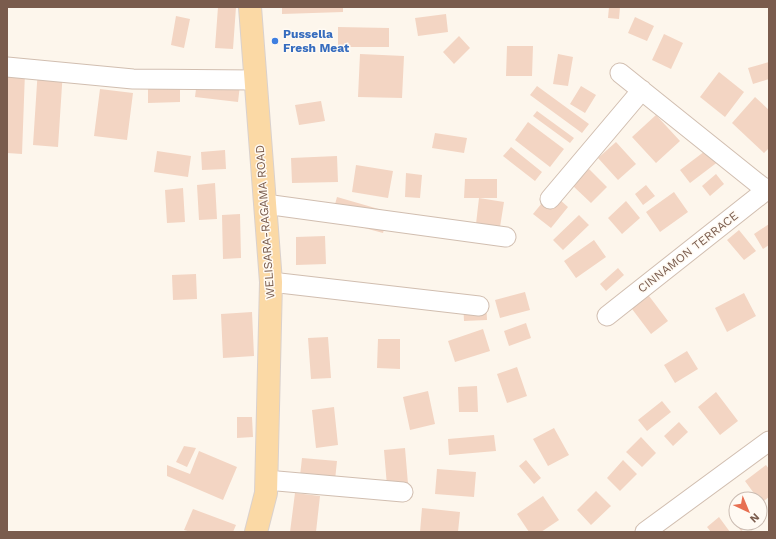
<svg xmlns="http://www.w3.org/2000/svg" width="776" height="539" viewBox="0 0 776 539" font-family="'Work Sans',sans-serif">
<rect width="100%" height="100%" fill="#fdf6ec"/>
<!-- building -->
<path fill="#f3d5c3" d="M218,7H236L233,49L215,48Z
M282,7H343V12L282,14Z
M609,7H620L619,19L608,18Z
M446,14L448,32L418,36L415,18Z
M176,16L190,19L184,48L171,45Z
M635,17L654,26L647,41L628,33Z
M338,27L389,28V47H338Z
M664,34L683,43L671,69L652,60Z
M459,36L470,48L454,64L443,52Z
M507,46H533L532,76H506Z
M360,54L404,56L402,98L358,97Z
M558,54L573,57L568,86L553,84Z
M769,62V79L753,84L748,68Z
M38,68L63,70L58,147L33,145Z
M7,72H25L22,154L7,153Z
M719,72L744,92L725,117L700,97Z
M148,79H180V102L148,103Z
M197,81L240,85L238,102L195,97Z
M537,86L589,124L582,133L530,95Z
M581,86L596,95L585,113L570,104Z
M100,89L133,93L127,140L94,136Z
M755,97L769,110V148L764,153L732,123Z
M321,101L325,121L299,125L295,105Z
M537,111L574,138L570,143L533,116Z
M656,115L680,141L656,163L632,137Z
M528,122L564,149L550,167L515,140Z
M435,133L467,138L464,153L432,148Z
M616,142L636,164L618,180L598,158Z
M511,147L542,172L535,181L503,156Z
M709,148L719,161L690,183L680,170Z
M225,150L226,169L202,170L201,152Z
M157,151L191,156L188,177L154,172Z
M337,156L338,182L292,183L291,158Z
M356,165L393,171L388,198L352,192Z
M589,169L607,187L591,203L572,185Z
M406,173L422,175L420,198L405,197Z
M716,174L724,184L710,196L702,186Z
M465,179H497V198H479L504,202L500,227L476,224L479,198H464Z
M215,183L217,219L199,220L197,185Z
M646,185L655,196L643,205L635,194Z
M183,188L185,222L167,223L165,190Z
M551,192L568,207L551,228L533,214Z
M674,192L688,212L660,232L646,212Z
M337,197L389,212L383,233L331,219Z
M626,201L640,218L622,234L608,218Z
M240,214L241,258L223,259L222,215Z
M579,215L589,225L563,250L553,240Z
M769,224V245L763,249L754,234Z
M739,230L756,251L744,260L727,240Z
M325,236L326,264L296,265V237Z
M594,240L606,257L576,278L564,261Z
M618,268L624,275L606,291L600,284Z
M196,274L197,299L173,300L172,275Z
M525,292L530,310L500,318L495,300Z
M646,292L668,321L651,334L629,305Z
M744,293L756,316L727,332L715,308Z
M486,299L487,320L464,321L463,300Z
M252,312L254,356L223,358L221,314Z
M526,323L531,338L509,346L504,331Z
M483,329L490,351L455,362L448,341Z
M328,337L331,378L311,379L308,338Z
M378,339H400V369L377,368Z
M687,351L698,369L675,383L664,365Z
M517,367L527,396L507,403L497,374Z
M477,386L478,412H459L458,387Z
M428,391L435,424L410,430L403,397Z
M716,392L738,421L720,435L698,407Z
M662,401L671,412L647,431L638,420Z
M334,407L338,445L316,448L312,410Z
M237,417H252L253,437L237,438Z
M679,422L688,432L673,446L664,436Z
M554,428L569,455L548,466L533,439Z
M494,435L496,451L449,455L448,439Z
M641,437L656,453L642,467L626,452Z
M184,446L196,448L187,467L176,462Z
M405,448L408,484L387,486L384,450Z
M199,451L237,467L223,500L167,476V465L190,474Z
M302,458L337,461L335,480L300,476Z
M526,460L541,478L534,484L519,466Z
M623,460L637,474L620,491L607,478Z
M766,465L769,469V497L761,503L745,481Z
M437,469L476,472L474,497L435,494Z
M596,491L611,506L591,525L577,510Z
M295,493L320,496L316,532H290Z
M543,496L559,520L541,532H529L517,514Z
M422,508L460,512L458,532H420Z
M193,509L236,525L233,532H191L184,530Z
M736,511V523H753L741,531L730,516Z
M719,517L730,532H711L707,527Z"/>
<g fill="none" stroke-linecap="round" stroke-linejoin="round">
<defs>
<path id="street" d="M7,67L133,79L255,80
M620,73L766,190
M550,199L642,90
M265,204L506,237
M271,282L479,306
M607,316L769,188
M266,480L403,492
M645,532L769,441"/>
<path id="primary" d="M250,7L271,282L266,493L256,532"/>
</defs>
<!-- street casing -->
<use href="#street" stroke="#d1beb0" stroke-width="21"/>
<!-- primary casing -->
<use href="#primary" stroke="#dad1cd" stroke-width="24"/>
<!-- street -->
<use href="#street" stroke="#fff" stroke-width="19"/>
<!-- primary -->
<use href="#primary" stroke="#fbd9a5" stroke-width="22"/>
</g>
<!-- markers -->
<circle fill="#3f7fe0" stroke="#fffaf3" stroke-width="1.5" cx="275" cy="41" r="4"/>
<g text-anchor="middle" stroke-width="3" stroke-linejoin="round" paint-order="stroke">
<!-- shop labels -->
<g font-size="12" font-weight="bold" fill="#366cbe" stroke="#fffaf3" text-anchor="start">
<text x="283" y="38">Pussella<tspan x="283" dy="14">Fresh Meat</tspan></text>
</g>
<!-- street labels -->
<g font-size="12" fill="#7a5c4d" stroke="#fffaf3">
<text transform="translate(265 222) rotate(-94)" y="4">WELISARA-RAGAMA ROAD</text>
<text transform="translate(688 252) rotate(-38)" y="4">CINNAMON TERRACE</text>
</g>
</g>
<!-- border -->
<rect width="776" height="539" fill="none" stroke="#7a5c4d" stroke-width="16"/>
<!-- north arrow -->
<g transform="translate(748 511) rotate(136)"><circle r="19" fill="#fffaf3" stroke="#cabbb1"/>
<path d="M0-3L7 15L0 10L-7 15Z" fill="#e76f51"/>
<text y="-6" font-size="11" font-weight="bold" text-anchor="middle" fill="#7a5c4d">N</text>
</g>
</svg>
